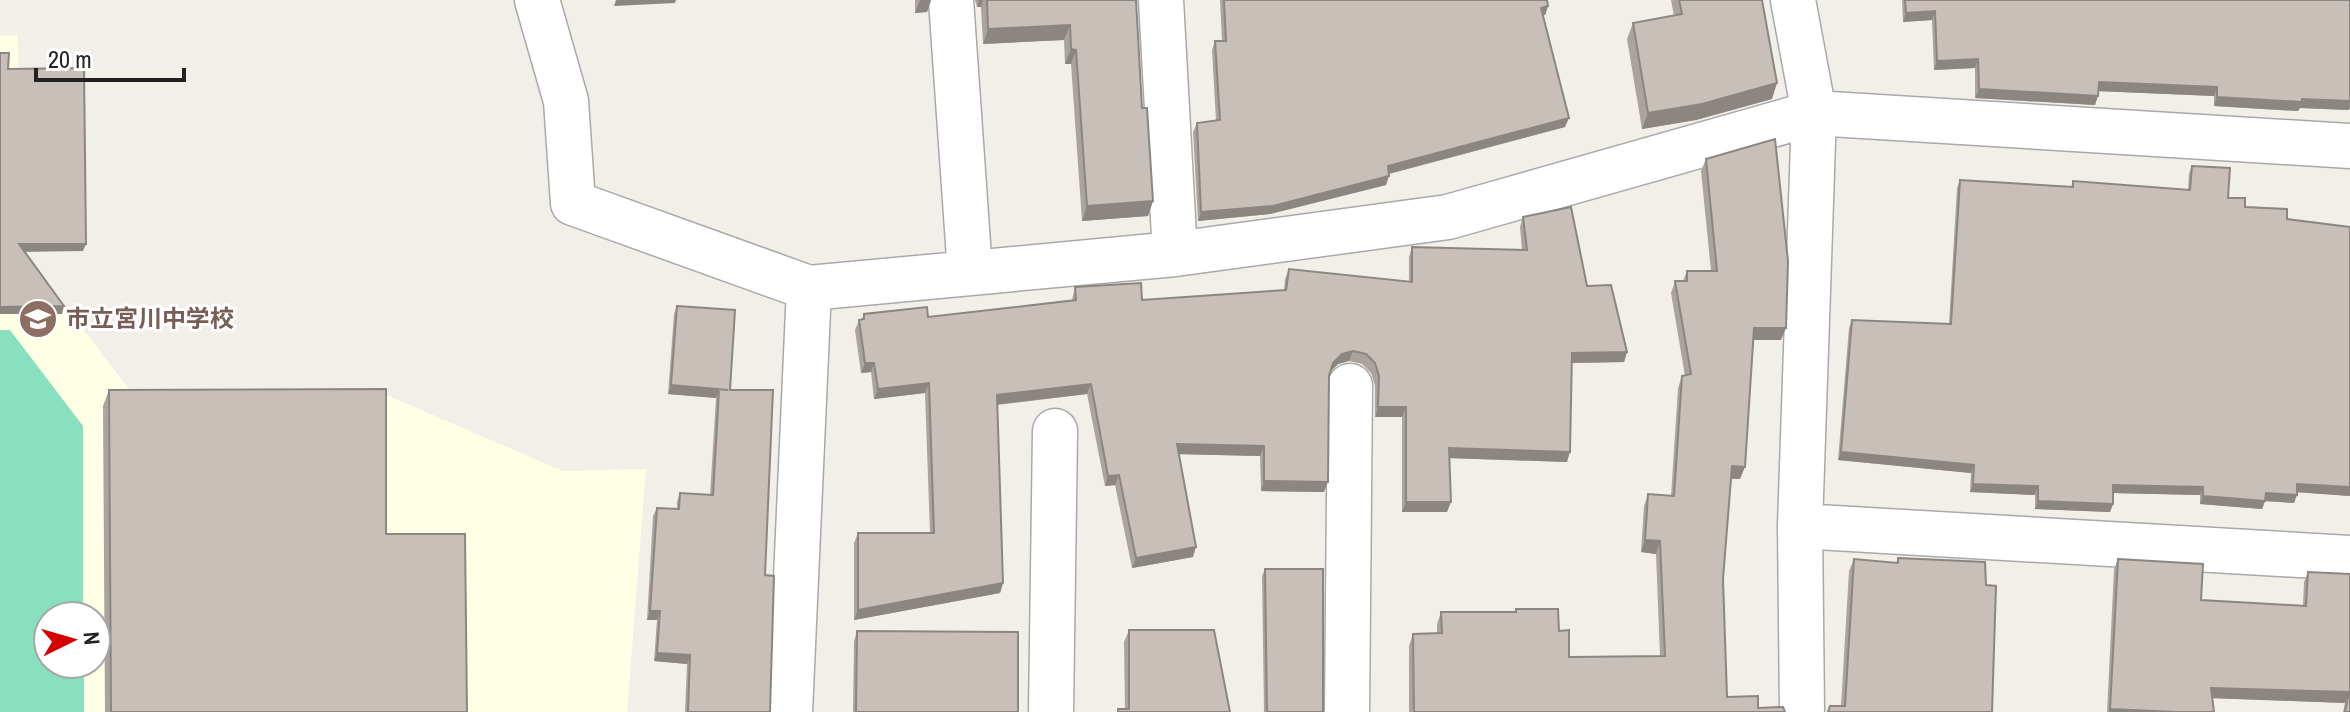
<svg xmlns="http://www.w3.org/2000/svg" width="2350" height="712" viewBox="0 0 2350 712" font-family="'Archivo Narrow','Noto Sans JP',sans-serif">
<rect width="100%" height="100%" fill="#f2efe9"/>
<!-- education -->
<path fill="#ffffe5" fill-rule="evenodd" d="M0,35H18L20,246L134,396L382,393L563,471L646,469L627,712H0ZM48,616H96V664H48Z"/>
<!-- pitch -->
<path fill="#88e0be" d="M0,330H10L83,426V616H48V664H84V712H0Z"/>
<g fill="none" stroke-linecap="round" stroke-linejoin="round">
<defs>
<path id="street" d="M537,0L566,101L573,203L809,288L1175,254L1448,217L1814,113L2350,146
M951,0L970,272
M1161,0L1175,254
M1793,0L1814,113L1800,526L1802,712
M1800,526L2350,558
M790,712L809,288
M1051,712L1055,431
M1347,712L1350,386"/>
</defs>
<!-- street casing -->
<use href="#street" stroke="#a9a9a9" stroke-width="47"/>
<!-- street -->
<use href="#street" stroke="#fff" stroke-width="44"/>
</g>
<!-- wall -->
<path fill="#aba49e" d="M915,0H931L927,12L915,13Z
M975,0H1136L1142,108L1153,201L1148,216L1082,221L1071,64H1065L1064,40L983,44L981,7H977Z
M1220,0H1547L1548,6L1545,15H1543L1565,127L1389,174L1386,185L1270,214L1198,221L1193,132L1197,123L1216,121L1212,50L1215,41H1222Z
M1671,0H1762L1772,99L1696,120L1642,129L1627,39L1633,23L1674,16Z
M1902,0H2350V106L2349,110L2300,108L2298,111L2214,106V96L2098,91L2095,105L1975,98V68L1934,70L1932,20L1903,22Z
M1706,159L1781,340H1753L1740,479H1731L1723,579L1727,697L1758,708L1785,712H1409V646L1413,634L1437,633V624L1441,612H1515L1516,609L1559,631L1569,657L1660,656L1656,554L1641,552L1644,506L1648,494L1671,496L1678,388L1682,376H1685L1671,293L1675,281H1683L1687,271H1711L1701,171Z
M2192,166L2228,198L2245,207L2287,219L2350,496L2297,492L2294,503L2265,501L2262,509L2200,504V495L2113,493V504L2110,512L2035,509V495L1970,492L1971,473L1838,460L1849,328L1852,320L1949,324L1957,188L1960,180L2071,187L2073,181L2188,190L2189,174Z
M1523,217L1587,286L1627,352L1624,362L1572,363L1567,462L1450,458L1447,512H1402V417H1375V386L1371,373L1362,364L1349,361L1338,364L1330,372L1329,376L1324,492L1261,491L1260,456L1179,454L1193,557L1132,568L1115,485L1105,486L1087,394L997,405L1003,583L1000,593L854,620V543L858,533H930L925,393L874,399L871,372L861,373L855,330L859,320L862,319L864,314L928,317L1072,300L1075,287L1142,300L1284,290L1285,279L1289,269L1409,282V257L1412,247L1522,250L1520,227Z
M677,306L730,390L765,575L770,712H685L687,664L654,661L657,620H647L653,516L657,508L677,509V502L680,493L710,495L716,398L668,394L674,314Z
M109,390L386,534L467,712H105L103,406Z
M1898,558L1992,712L1841,706L1849,571L1854,559L1896,563Z
M2118,559L2201,600L2303,606L2304,582L2308,572L2350,574V712H2343L2345,703L2213,698L2214,712H2107L2114,569Z
M1265,569L1323,712H1264L1262,576Z
M1129,630L1230,712H1117L1118,709H1125L1124,642Z
M857,631L1018,712H853L854,641Z"/>
<!-- shaded-wall -->
<path fill="#8b8681" d="M616,0H676L675,3L614,6Z
M920,0H931L927,12L915,13Z
M979,0H983L981,7H977Z
M1548,6L1545,15L1538,17L1541,8Z
M1935,11L1932,20L1903,22L1906,13Z
M1070,25L1064,40L983,44L988,29Z
M1071,49L1076,50L1071,64H1065Z
M1978,59L1975,68L1934,70L1937,61Z
M2099,82L2217,87L2214,96L2095,91Z
M1777,83L1772,99L1696,120L1642,129L1648,113Z
M1979,89L2098,96L2095,105L1975,98Z
M2217,97L2350,101V106L2349,110L2300,108L2298,111L2214,106Z
M1569,118L1565,127L1384,175L1388,166Z
M1389,176L1386,185L1270,214L1198,221L1201,212Z
M1153,201L1148,216L1082,221L1087,206Z
M19,244H86L83,251L16,252Z
M64,306L62,314H0V307Z
M1754,328H1786L1781,340H1750Z
M1353,351L1349,361L1338,364L1329,373L1333,363L1342,354Z
M1627,352L1624,362L1569,363L1572,353Z
M865,363H874L871,372L861,373Z
M929,383L925,393L874,399L878,389Z
M1091,384L1087,394L993,405L997,395Z
M671,385L728,390H719L716,398L668,394Z
M1378,407H1406L1402,417H1375Z
M1177,444L1264,446L1260,456L1173,454Z
M1449,448L1570,452L1567,462L1446,458Z
M1841,452L1974,465L1971,473L1838,460Z
M1732,466L1745,467L1740,479L1728,478Z
M1119,475L1115,485L1105,486L1108,476Z
M1264,481L1328,482L1324,492L1261,491Z
M1973,484L2038,486L2035,495L1970,492Z
M2297,484L2350,487V496L2294,492Z
M2113,485L2203,487L2200,495L2110,493Z
M2266,493L2297,495L2294,503L2263,501Z
M2203,496L2265,501L2262,509L2200,504Z
M2038,501L2113,504L2110,512L2035,509Z
M1406,502H1451L1447,512H1402Z
M1645,540L1660,541L1656,554L1641,552Z
M1196,547L1193,557L1132,568L1136,558Z
M1003,583L1000,593L854,620L858,610Z
M650,611H660L657,620H647Z
M657,653L690,655L687,664L654,661Z
M2211,688L2349,692L2345,703L2208,698Z
M2110,709L2176,712H2109Z"/>
<!-- building -->
<path fill="#c7bfb8" stroke="#8b8681" stroke-width="2" d="M987,0H1136L1142,108H1147L1153,201L1087,206L1076,50L1071,49L1070,25L988,29Z
M1224,0H1547L1548,6L1541,8L1569,118L1388,166L1389,176L1273,206L1201,212L1197,123L1220,120L1215,41H1226Z
M1679,0H1762L1777,83L1702,104L1648,113L1633,23L1682,14Z
M1905,0H2350V101L2302,99V102L2217,97V87L2099,82L2098,96L1979,89L1978,59L1937,61L1935,11L1906,13Z
M0,53H9L8,69L84,68L86,244H19L64,306L0,307Z
M1775,139L1788,261L1786,328H1754L1745,467L1732,466L1723,579L1727,697L1758,696V708L1783,707L1785,712H1414L1413,634L1442,633L1441,612H1516V609H1558L1559,631L1569,630V657L1665,656L1660,541L1645,540L1648,494L1674,496L1682,376L1691,374L1675,281H1687V271H1717L1706,159Z
M2192,166L2230,168L2228,198H2245V207L2287,209V219L2350,227V487L2297,484V495L2266,493L2265,501L2203,496V487L2113,485V504L2038,501V486L1973,484L1974,465L1841,452L1852,320L1951,324L1960,180L2073,187V181L2190,190Z
M1571,207L1587,286L1611,285L1627,352L1572,353L1570,452L1449,448L1451,502H1406V407H1378L1379,376L1375,363L1366,354L1353,351L1342,354L1333,363L1329,376L1328,482L1264,481V446L1177,444L1196,547L1136,558L1119,475L1108,476L1091,384L997,395L1003,583L858,610V533H934L929,383L878,389L874,363H865L859,320L864,319V314L927,307L928,317L1076,300L1075,287L1141,283L1142,300L1286,290L1289,269L1412,282V247L1527,250L1523,217Z
M677,306L735,310L730,390H773L765,575L774,576L770,712H688L690,655L657,653L660,611H650L657,508L679,509L680,493L713,495L719,390H728L671,385Z
M386,389V534H465L467,712H111L109,390Z
M1898,558L1985,562L1986,585L1996,586L1992,712H1828L1830,706H1845L1854,559L1898,563Z
M2118,559L2203,564L2201,600L2306,606L2308,572L2350,574V712H2345L2349,692L2211,688L2214,712H2176L2110,709Z
M1265,569H1323V712H1267Z
M1129,630H1214L1230,712H1118V709H1129Z
M857,631L1018,632V712H856Z"/>
<!-- icons -->
<defs>
<symbol id="school-disc" viewBox="-11 -11 22 22"><circle r="9.5" fill="#8d6e63" stroke="#fff"/><path d="M0-5L7-2L0 1L-7-2ZM-4 1L0 2.5L4 1V4Q0 6-4 4Z" fill="#fff"/></symbol>
</defs>
<g fill-rule="evenodd">
<use href="#school-disc" x="16" y="297" width="44" height="44"/>
</g>
<g text-anchor="middle" stroke-width="6" stroke-linejoin="round" paint-order="stroke">
<!-- education labels -->
<g font-size="24" font-weight="bold" fill="#785e54" stroke="#fff" text-anchor="start">
<text x="66" y="327">市立宮川中学校</text>
</g>
</g>
<!-- north arrow -->
<g transform="translate(72 640) rotate(85)"><circle r="38" fill="#ffffff" stroke="#a7a7a7" stroke-width="2"/>
<path d="M0-6L14 30L0 20L-14 30Z" fill="#d40000"/>
<text y="-12" font-size="22" font-weight="bold" text-anchor="middle" fill="#222222">N</text>
</g>
<!-- scale -->
<path d="M36 68v12h148v-12" fill="none" stroke="#222222" stroke-width="4"/>
<text x="48" y="68" font-size="24" fill="#222222" stroke="#ffffff" stroke-width="6" paint-order="stroke">20 m</text>
</svg>
